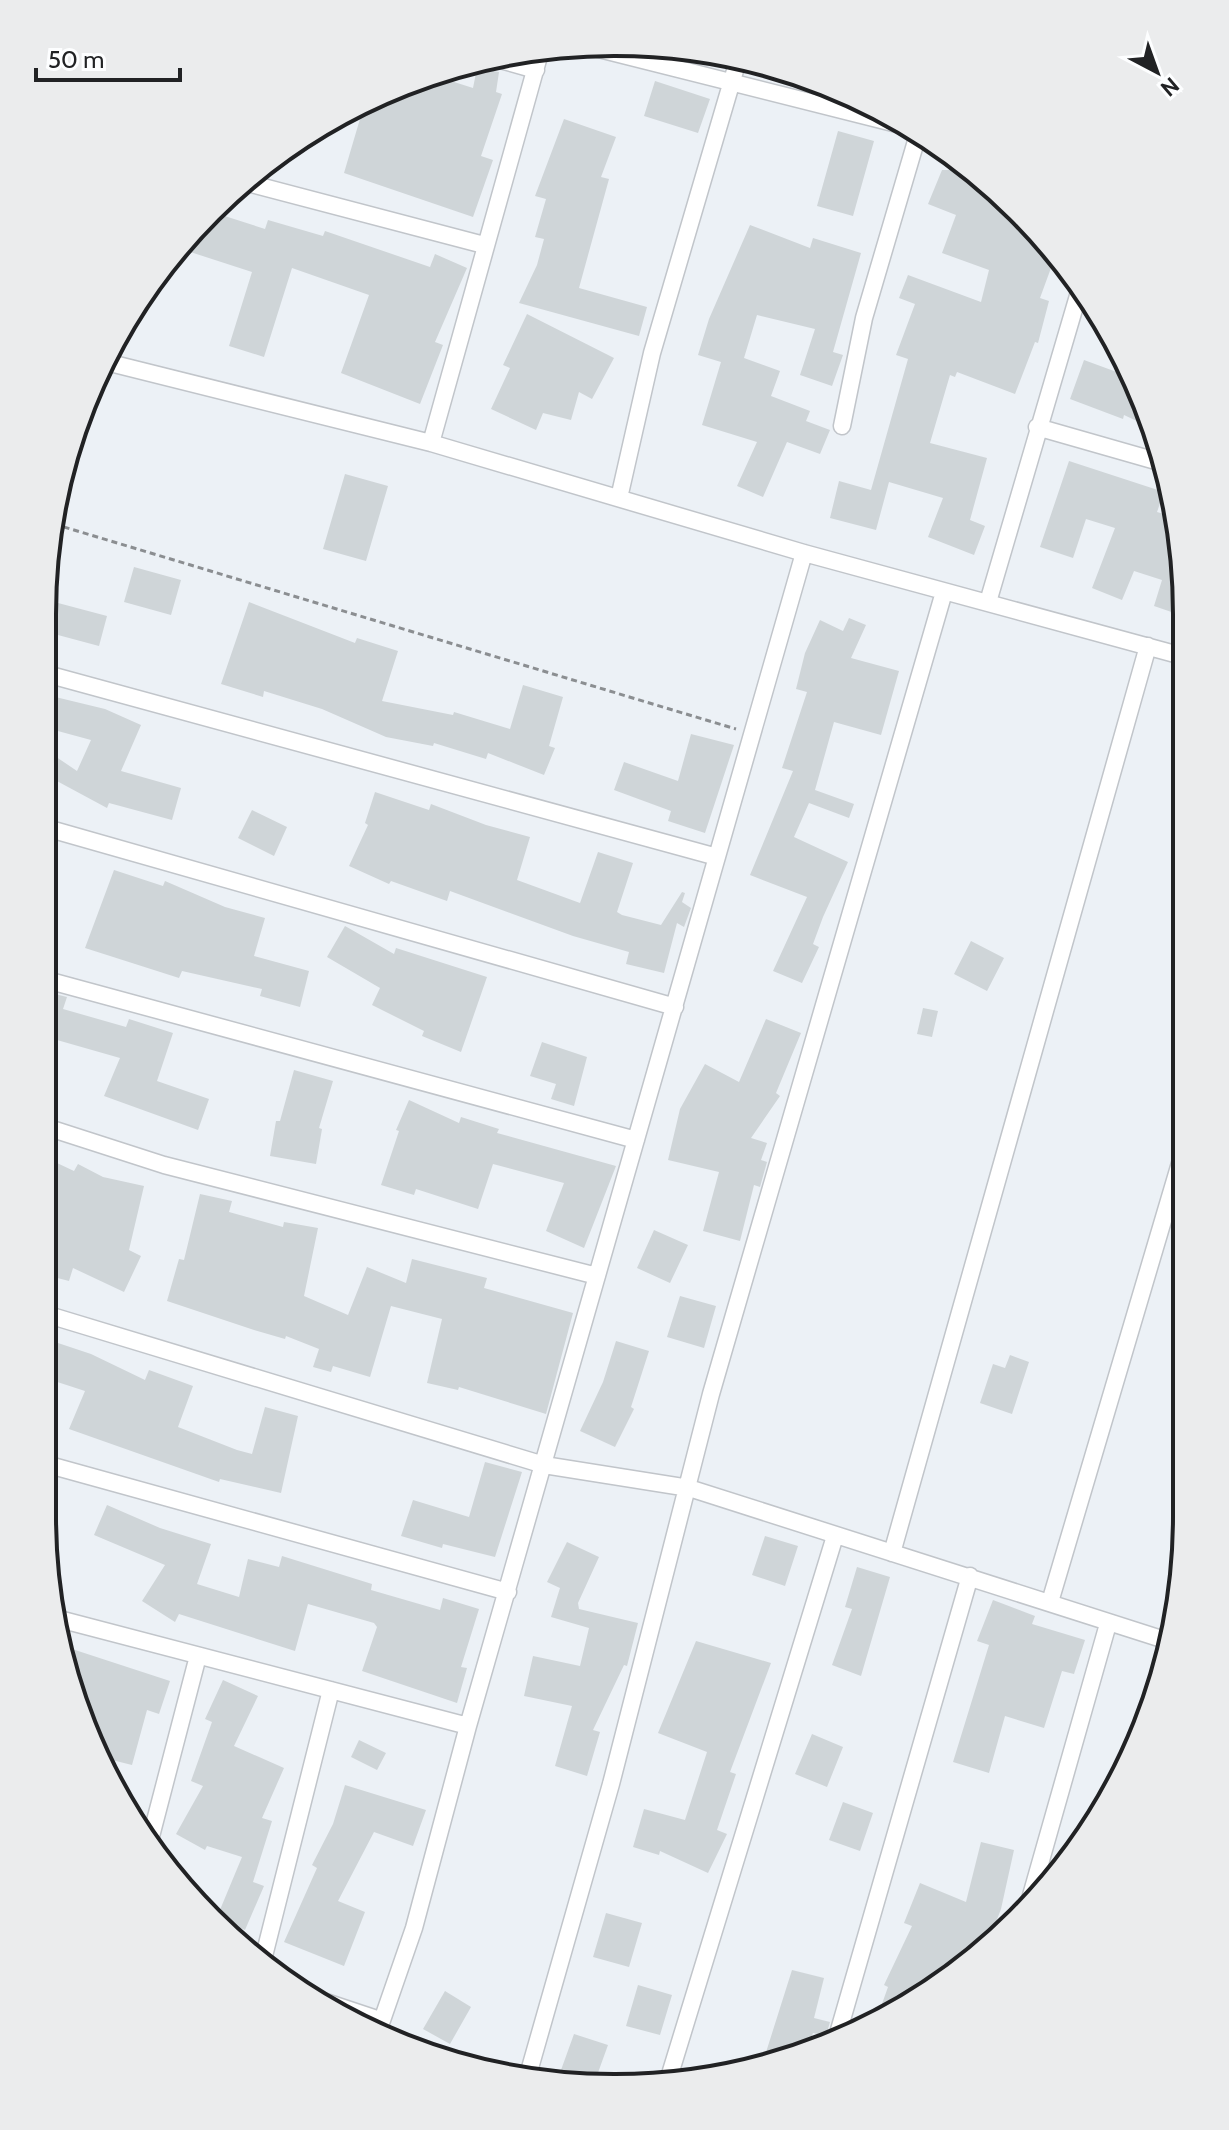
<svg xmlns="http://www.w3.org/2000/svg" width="1229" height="2130" viewBox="0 0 1229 2130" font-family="Cabin,sans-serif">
<rect width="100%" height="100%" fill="#ecf1f6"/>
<!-- building -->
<path fill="#cfd5d8" d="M477,68L499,72L496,92L502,94L481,156L493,160L473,217L344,173L365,102L395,86L432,75L473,88Z
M655,81L710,99L698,133L644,116Z
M564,119L616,137L601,177L609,179L579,288L647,307L639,336L519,303L537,265L544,239L535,237L546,199L535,196Z
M838,131L874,141L853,216L817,206Z
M942,170H951L994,189L1020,210L1055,257L1040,298L1049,301L1038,343L1035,342L1015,394L957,372L955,377L950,375L930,443L987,458L970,520L985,526L974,555L928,537L943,498L889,482L876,530L830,518L839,481L871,490L908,359L896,355L915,304L899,298L908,275L981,302L989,270L942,253L956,215L928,204Z
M209,211L265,229L268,220L323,236L325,231L430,267L435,254L467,268L435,342L443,345L420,404L341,373L369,295L292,268L264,357L229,346L252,272L178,248Z
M750,225L810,248L813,238L861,253L833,352L843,355L832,386L800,375L815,329L757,315L744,358L780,371L771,396L810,411L806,421L830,430L820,454L787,442L763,497L737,486L757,442L702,425L721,362L698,355L709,319Z
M527,314L614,358L592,399L579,392L571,420L543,413L536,430L491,409L510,368L503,365Z
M1084,360L1133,378L1156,430L1124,415L1123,419L1070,399Z
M1069,461L1164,492L1157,512L1174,517L1186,577V617L1154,606L1162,580L1134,571L1122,600L1092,588L1115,528L1086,519L1073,558L1040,547Z
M345,474L388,486L366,561L323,549Z
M134,567L181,580L171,615L124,602Z
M43,599L107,616L99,646L43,631Z
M249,602L355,643L357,638L398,651L382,701L453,715L454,712L510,729L523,685L563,697L549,746L555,748L544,775L488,753L486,759L434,743L433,746L386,737L322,709L264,691L263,697L221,684Z
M849,618L866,625L851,658L899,671L881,735L834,722L815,790L854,804L849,818L809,803L794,837L848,862L823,917L813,944L819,947L802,983L773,971L807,897L750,875L793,771L782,768L807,692L796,689L805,653L820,620L843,631Z
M43,694L105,709L141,725L121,771L181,788L172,820L109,803L107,808L55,780L43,799V748L77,771L91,740L43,727Z
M691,734L734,745L705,833L668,821L671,811L614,790L624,762L678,781Z
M375,792L429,810L431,804L486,825L530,837L517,880L580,903L598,852L633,863L617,912L622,915L661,925L682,892L685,893L682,902L691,908L684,927L677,923L664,973L626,964L629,952L573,936L450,891L447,901L391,881L389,884L349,866L368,825L365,823Z
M252,810L287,827L274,856L238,838Z
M114,870L163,886L165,881L225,907L265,918L254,956L309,971L300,1007L260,996L262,989L182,971L179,978L85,948Z
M345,926L394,954L396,948L487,977L461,1052L422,1036L424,1031L372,1005L380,988L327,957Z
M971,941L1004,958L987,991L954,974Z
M51,993L67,997L63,1009L126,1027L129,1019L173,1033L157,1081L209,1099L198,1130L104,1096L120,1058L43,1036V1003L47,1005Z
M923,1008L938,1011L932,1037L917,1034Z
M766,1019L801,1033L776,1093L780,1096L751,1138L767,1143L761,1160L767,1162L760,1187L754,1185L740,1241L703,1231L719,1172L668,1160L680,1109L705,1064L739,1082Z
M542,1042L587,1057L574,1106L551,1099L556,1084L530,1076Z
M294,1070L333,1081L319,1128L322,1129L316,1164L270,1156L276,1121H280Z
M409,1100L459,1123L461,1117L499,1129L497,1133L616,1166L584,1248L546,1231L564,1183L493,1164L478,1209L416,1189L414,1195L381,1185L399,1131L396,1130Z
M42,1156L74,1171L78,1164L103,1177L144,1186L129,1250L141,1256L124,1292L73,1268L69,1281L42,1274Z
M200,1194L232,1201L229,1212L283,1227L284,1222L318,1228L304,1296L348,1315L367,1267L406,1283L412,1259L487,1278L484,1288L573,1313L546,1414L459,1387L458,1390L427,1383L442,1319L391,1306L370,1377L333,1366L331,1372L313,1367L319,1349L286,1336L285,1339L254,1330L167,1301L179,1259L184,1260Z
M654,1230L688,1245L670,1283L637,1268Z
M680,1296L716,1306L704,1348L667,1337Z
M52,1341L91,1354L145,1380L149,1370L193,1386L178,1427L237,1450L252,1454L265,1407L298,1416L281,1493L220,1479L219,1482L69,1429L85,1391L42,1377Z
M616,1341L649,1351L631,1407L634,1409L615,1447L580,1431L603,1382Z
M1010,1355L1029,1362L1012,1414L980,1403L993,1364L1005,1368Z
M485,1462L522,1472L495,1557L443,1544L442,1548L401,1536L413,1500L469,1517Z
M107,1505L160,1528L211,1544L197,1584L239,1597L248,1559L279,1567L282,1556L372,1584L371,1590L440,1610L443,1598L479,1609L461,1667L467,1668L457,1703L362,1671L377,1627L374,1623L308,1604L295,1651L179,1614L175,1622L142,1601L165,1565L94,1535Z
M765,1536L798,1546L785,1586L752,1575Z
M567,1542L599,1557L578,1603L579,1609L638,1623L627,1666L624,1665L593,1730L600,1732L587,1776L555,1766L572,1706L524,1696L533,1656L580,1666L589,1628L551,1617L560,1588L547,1582Z
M857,1567L890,1577L861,1676L832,1665L852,1609L845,1607Z
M993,1600L1035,1616L1032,1624L1085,1640L1074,1674L1062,1671L1044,1728L1005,1716L989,1773L953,1762L989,1645L977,1641Z
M696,1641L771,1663L730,1772L736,1774L717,1830L727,1834L708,1873L660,1851L659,1855L633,1847L644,1809L685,1820L707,1752L658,1733Z
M72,1649L170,1681L159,1714L147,1710L132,1765L104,1758L72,1699L67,1666Z
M223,1680L258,1696L234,1746L284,1768L262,1818L272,1821L253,1882L264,1886L245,1930L217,1917L242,1857L207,1846L205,1850L176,1834L203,1786L191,1781L212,1722L205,1719Z
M812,1734L843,1747L827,1787L795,1774Z
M359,1740L386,1753L377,1770L351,1757Z
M345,1785L426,1810L413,1846L374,1832L338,1901L365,1912L344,1966L284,1942L317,1868L312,1865L333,1824Z
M843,1802L873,1813L860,1851L829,1840Z
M981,1842L1014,1850L1001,1909L988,1943L963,1969L878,2015L888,1987L884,1985L912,1926L904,1923L920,1883L966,1902Z
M606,1913L642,1923L629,1967L593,1957Z
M792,1970L824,1978L814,2018L830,2022L826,2036L813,2033L805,2054L762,2065Z
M638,1985L672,1995L660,2035L626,2026Z
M445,1991L471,2007L450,2044L423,2029Z
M574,2034L608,2045L595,2081L561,2070Z"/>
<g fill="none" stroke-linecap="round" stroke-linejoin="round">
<defs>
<path id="minor" d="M583,45L913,128
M490,57L536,70
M244,182L484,245
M106,362L431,443L804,553L1186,657
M842,426L864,318L919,131
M1037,427L1163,463
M431,443L541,49
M619,498L652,353L739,57
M988,602L1080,289
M43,673L717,857
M43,827L675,1007
M43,979L636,1140
M43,1126L164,1165L597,1276
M42,1313L544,1465L689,1488L1168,1641
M42,1463L508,1592
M892,1553L1148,646
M1050,1602L1186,1143
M59,1619L468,1726
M149,1844L198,1656
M1030,1899L1108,1624
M263,1960L331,1690
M305,1995L380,2020
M379,2029L414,1928L468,1726L804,553
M837,2037L970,1576
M528,2075L611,1784L711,1394L944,592
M667,2084L835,1536"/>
</defs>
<!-- minor casing -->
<use href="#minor" stroke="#c1c5ca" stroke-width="19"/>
<!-- path -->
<path stroke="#8b8e91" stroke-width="3" stroke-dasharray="6 4" stroke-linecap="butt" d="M54,524L736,729"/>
<!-- minor -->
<use href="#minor" stroke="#fff" stroke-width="16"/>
</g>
<!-- crop -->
<path d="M0 0H1229V2130H0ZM614 56H615A558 558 0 0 1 1173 614V1516A558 558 0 0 1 615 2074H614A558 558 0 0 1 56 1516V614A558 558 0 0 1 614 56Z" fill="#ebeced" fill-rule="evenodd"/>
<path fill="none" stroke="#212224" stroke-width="4" d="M614 56H615A558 558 0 0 1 1173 614V1516A558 558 0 0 1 615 2074H614A558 558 0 0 1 56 1516V614A558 558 0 0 1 614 56Z"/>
<!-- north arrow -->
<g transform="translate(1157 72) rotate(139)" stroke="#fdfeff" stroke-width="6" paint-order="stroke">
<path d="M0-6L14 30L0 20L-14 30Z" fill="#212224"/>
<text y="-12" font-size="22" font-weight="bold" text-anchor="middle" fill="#212224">N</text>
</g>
<!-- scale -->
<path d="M36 68v12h144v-12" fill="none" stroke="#212224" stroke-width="4"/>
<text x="48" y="68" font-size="24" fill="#212224" stroke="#fdfeff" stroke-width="6" paint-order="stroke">50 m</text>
</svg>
